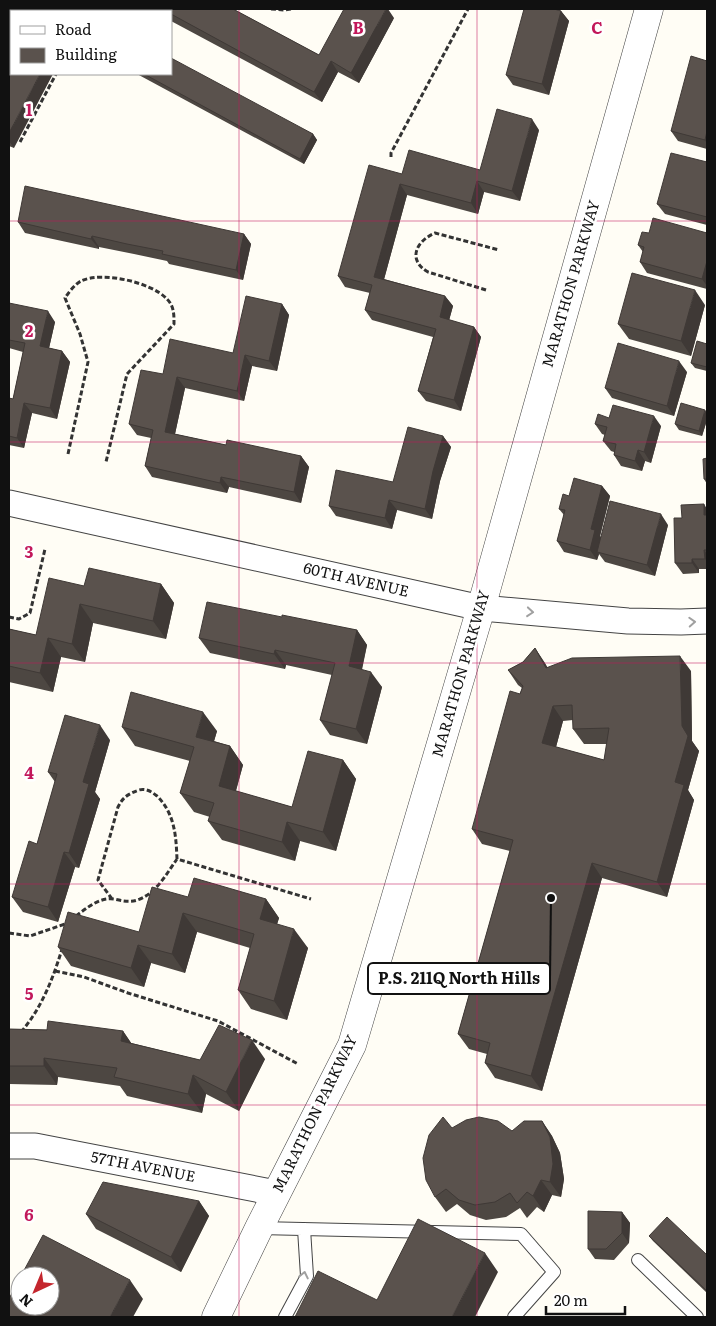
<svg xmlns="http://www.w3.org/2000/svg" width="716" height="1326" viewBox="0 0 716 1326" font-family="Literata,serif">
<rect width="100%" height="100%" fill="#fffdf5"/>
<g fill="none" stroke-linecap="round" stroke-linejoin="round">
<defs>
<path id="service" d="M259,1228L521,1234L554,1272L514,1317
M638,1260L697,1317
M285,1317L307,1276L304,1229"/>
<path id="minor" d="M9,503L481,608L628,621L681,622L707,621
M9,1146H35L276,1193"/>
<path id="tertiary" d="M216,1317L259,1228L352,1045L481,608L649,9"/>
</defs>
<!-- service casing -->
<use href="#service" stroke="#444" stroke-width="14"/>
<!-- minor casing -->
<use href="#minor" stroke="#444" stroke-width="27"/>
<!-- tertiary casing -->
<use href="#tertiary" stroke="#444" stroke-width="29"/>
<!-- path -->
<path stroke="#333" stroke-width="3" stroke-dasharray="5 2.5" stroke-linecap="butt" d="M77,9L81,11
M271,9L285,10L291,9
M20,142L56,74
M391,157V153L468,9
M486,290L428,272C407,260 416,241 435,233L499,250
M68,454L88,362L80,334L65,298C69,292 75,284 81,281C102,271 151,282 167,299C174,306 174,314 174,324L127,374L106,462
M9,617L19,619L30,613L45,549
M112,899L98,880L118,807C123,797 128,794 139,790C146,788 152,792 157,796C175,814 176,836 177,859
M76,916C87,908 99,897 114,899C123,901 131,903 140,899C157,892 167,873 177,859L311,899
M9,933L30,936L68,923
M55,971L84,977L128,993L218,1021L298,1064
M21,1032C41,1009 53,979 62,949"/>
<!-- service -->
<use href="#service" stroke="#fff" stroke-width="12"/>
<!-- minor -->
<use href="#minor" stroke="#fff" stroke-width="25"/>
<!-- tertiary -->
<use href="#tertiary" stroke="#fff" stroke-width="28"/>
</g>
<!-- wall -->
<path fill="#4d4742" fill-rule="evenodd" d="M9,9L11,11V47L9,45Z
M158,9H233L319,55L394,18L359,83L338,72L322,102L171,21V11H160Z
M557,10L561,11L569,21L549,95L513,85L506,75Z
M707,61V149L678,141L671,131Z
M9,62L14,148L9,146Z
M137,74H171L313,134L317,140L304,164Z
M539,130L520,201L484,192L478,214L407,195L384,279L445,296L453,306L449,320L474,327L481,337L461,411L426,401L418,391L433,337L372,320L365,310L370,293L345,287L338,276L402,174L480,170Z
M707,162V225L665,214L657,204Z
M18,222L244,234L251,244L243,280L169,264L167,261L134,254L99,247V249L25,233Z
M649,233H707V289L647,273L640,262L643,252L638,245Z
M9,303L55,322L49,348L62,351L70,362L57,419L32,413L24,448L9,445V398L13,399L23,352L9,348Z
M282,304L289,315L277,371L252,366L244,401L185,388L175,434L226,445L301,456L309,467L301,503L229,487L227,493L152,477L145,466L151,438L137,435L129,424L163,374L233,353Z
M705,305L691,356L629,339L618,324Z
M707,344V371L695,368L691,363Z
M687,372L674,416L612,398L605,388Z
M707,413V420L702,436L679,430L675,424Z
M609,418L661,426L651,463L645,461L642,471L621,466L614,455V452L611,451L603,441L605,435L602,434L595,424Z
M443,436L451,447L440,481L432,519L397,510L392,529L336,516L329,506L393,482Z
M707,458V484L704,479Z
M602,486L610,496L600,536L601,538L668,525L655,576L605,562L599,554L597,560L564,552L557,541L564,515L559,509L569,496Z
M707,509V569H699V573L683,574L675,563L682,518Z
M161,584L174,603L166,639L93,623L85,662L61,657L53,692L9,682V629L36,635L84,586Z
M282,617L357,630L367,645L362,670L382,687L367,744L330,735L320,720L332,675L286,665L285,669L210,653L199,638Z
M535,648L547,667L691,671L692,741L699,751L688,790L694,800L667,897L602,878L542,1091L495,1078L485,1063L487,1054L469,1049L458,1034L510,851L482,844L472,829L522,688L518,685L508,670L523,662ZM573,720V729L584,744H607L604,760L556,747L563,721Z
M122,727L217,731L214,741L230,746L243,765L236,791L292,807L343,760L356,779L336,851L300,841L295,861L222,840L208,821L210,817L194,812L180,793L190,761L135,746Z
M110,740L95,792L100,799L79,868L75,867L58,922L23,912L12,897L37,844L55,782L48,772Z
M188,897L266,899L279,918L277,924L308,948L287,1020L251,1009L238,990L250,948L197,932L185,973L151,963L144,987L71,966L58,947L139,932Z
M9,1029L123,1031L131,1043L200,1060L265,1059L239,1111L206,1094L202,1113L127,1096L120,1086L58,1077L57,1085L9,1084Z
M542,1121L552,1136L560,1153L564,1179L561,1197L552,1195L544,1212L537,1207L527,1218L520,1208L506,1217L486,1220L470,1215L457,1204L446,1212L435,1197L452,1128L512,1131Z
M199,1201L209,1216L181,1272L96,1229L86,1214Z
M622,1212L630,1223L629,1243L614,1260L595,1259L588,1249Z
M649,1236L707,1255V1293L653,1241Z"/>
<!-- shaded-wall -->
<path fill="#3f3936" d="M386,9H388L394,18L359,83L351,73Z
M561,11L569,21L549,95L542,84Z
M331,61L338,72L322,102L314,92Z
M40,74H53L14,148L9,141V133Z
M532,119L539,130L520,201L512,191Z
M707,131V144L705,140Z
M313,134L317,140L304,164L300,159Z
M477,181L484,192L478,214L471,203Z
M400,184L407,195L382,287L374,277Z
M244,234L251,244L243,280L236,270Z
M92,236L99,247V249L91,239Z
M707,261V286L702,279Z
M695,290L705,305L691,356L681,341Z
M445,296L453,306L447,328L440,317Z
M282,304L289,315L277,371L269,361Z
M48,311L55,322L47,357L40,346Z
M474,327L481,337L461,411L454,400Z
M62,351L70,362L57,419L50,408Z
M245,355L252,366L244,401L237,391Z
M679,361L687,372L674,416L667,406Z
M177,377L185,388L173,443L165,432Z
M24,403L32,413L24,448L17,438Z
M705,410L707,413V420L702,436L699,431Z
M654,416L661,426L651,463L644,452Z
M443,436L451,447L440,481L432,519L425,509L433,471Z
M638,450L645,461L642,471L635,461Z
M301,456L309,467L301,503L294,492Z
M221,477L229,487L227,493L220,483Z
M602,486L610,496L600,536L603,541L597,552L599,554L597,560L590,550L591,529Z
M389,500L397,510L392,529L385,518Z
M704,504L707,509V520L704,515Z
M661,514L668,525L655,576L647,565Z
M704,550L707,554V562L705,559Z
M692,559L699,569V573L692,563Z
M161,584L174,603L166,639L153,621Z
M80,604L93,623L85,662L72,644Z
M357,630L367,645L359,681L349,666Z
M48,638L61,657L53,692L40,673Z
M535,648L545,663L556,683L546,668Z
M275,650L286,665L285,669L274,654Z
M680,656L691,671L692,741L699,751L688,790L694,800L667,897L657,882L675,782L682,726Z
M371,672L382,687L367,744L356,729Z
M553,706L563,721L553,758L542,743Z
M203,712L217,731L210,755L196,737Z
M100,725L110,740L95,792L100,799L79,868L69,853L83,782Z
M230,746L243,765L232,804L219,786Z
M343,760L356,779L336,851L323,832Z
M287,822L300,841L295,861L282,842Z
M64,852L75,867L58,922L48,907Z
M592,863L602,878L542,1091L531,1076Z
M266,899L279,918L273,937L260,919Z
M183,913L197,932L185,973L172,954Z
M294,929L308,948L287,1020L274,1001Z
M138,945L151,963L144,987L131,968Z
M123,1031L136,1050L121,1041Z
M252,1040L265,1059L239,1111L226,1092Z
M44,1058L58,1077L57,1085L44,1066Z
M193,1075L206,1094L202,1113L188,1094Z
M542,1121L552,1136L560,1153L564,1179L561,1197L550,1182Z
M541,1180L552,1195L544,1212L533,1196Z
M199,1201L209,1216L181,1272L171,1257Z
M622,1212L630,1223L629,1243L622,1233Z
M485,1253L498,1272L475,1317H452Z
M130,1280L143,1299L133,1317H110Z"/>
<!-- building -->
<path fill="#5a524d" stroke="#3f3936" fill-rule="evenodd" d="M9,9H29L34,11H11V40L9,39Z
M161,9H233L319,55L344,9H386L351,73L331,61L314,92L171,14V11H166Z
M524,9H554L561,11L542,84L506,75Z
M691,56L707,61V131L705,140L671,131Z
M11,57V74H40L9,133V62Z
M171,58L313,134L300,159L144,74H171Z
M497,109L532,119L512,191L477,181L471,203L400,184L374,277L445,296L440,317L474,327L454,400L418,391L436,329L365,310L372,285L338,276L369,165L402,174L409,150L480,170Z
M671,153L707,162V217L657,204Z
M25,186L244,234L236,270L162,254L163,251L127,244L92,236L91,239L18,222Z
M653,218L707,233V261L702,279L640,262L644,247L638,245L642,232L649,233Z
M632,273L695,290L681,341L618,324Z
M246,296L282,304L269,361L245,355L237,391L177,377L165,432L226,445L227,440L301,456L294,492L221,477L220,483L145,466L153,430L129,424L141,370L163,374L170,339L233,353Z
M9,303L48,311L40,346L62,351L50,408L24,403L17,438L9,436V398L13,399L25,343L9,340Z
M697,341L707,344V367L691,363Z
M618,343L679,361L667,406L605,388Z
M681,403L705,410L699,431L675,424Z
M613,405L654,416L644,452L638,450L635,461L614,455L616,444L603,441L607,427L595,424L598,414L609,418Z
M408,427L443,436L433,471L425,509L389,500L385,518L329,506L336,470L393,482Z
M707,458V479H704L703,459Z
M574,478L602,486L591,529L595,530L590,550L557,541L565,510L559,509L563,494L569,496Z
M610,501L661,514L647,565L597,552Z
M704,504V515H707V550H704L705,559H692V563H675L674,518H682L681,505Z
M89,568L161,584L153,621L80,604L72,644L48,638L40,673L9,666V629L36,635L49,578L84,586Z
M207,602L282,617V615L357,630L349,666L371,672L356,729L320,720L335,663L275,650L274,654L199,638Z
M535,648L546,668L572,658L680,656L682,726L688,736L675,782L684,785L657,882L592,863L531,1076L485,1063L490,1043L458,1034L513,840L472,829L510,691L520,694L523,686L508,670L523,662ZM572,705L573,729L609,728L604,760L542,743L553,706Z
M131,692L203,712L196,737L230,746L219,786L292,807L308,751L343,760L323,832L287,822L282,842L208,821L214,803L180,793L194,747L122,727Z
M65,715L100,725L83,782L89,784L69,853L64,852L48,907L12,897L29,841L37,844L57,774L48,772Z
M194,878L266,899L260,919L294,929L274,1001L238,990L254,934L183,913L172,954L138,945L131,968L58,947L68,912L139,932L152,887L188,897Z
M48,1021L123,1031L121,1041L200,1060L219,1025L252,1040L226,1092L193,1075L188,1094L114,1077L117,1068L44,1058V1066H9V1029L47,1030Z
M443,1117L452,1128L466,1120L479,1117L498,1121L512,1131L524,1121H542L550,1137L553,1164L550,1182L541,1180L533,1196L527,1192L517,1203L510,1193L495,1202L475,1205L459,1200L446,1189L435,1197L426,1180L423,1158L429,1135Z
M103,1182L199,1201L171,1257L86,1214Z
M588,1211L622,1212V1233L606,1249H588Z
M667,1217L707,1255V1291L649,1236Z
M418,1219L485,1253L452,1317H295L318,1271L377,1300Z
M43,1235L130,1280L110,1317H9V1297H10L20,1277V1306H50V1276H21Z"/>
<!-- one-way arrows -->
<defs><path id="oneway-chevron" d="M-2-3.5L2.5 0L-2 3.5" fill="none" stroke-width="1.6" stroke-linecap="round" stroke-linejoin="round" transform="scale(1.25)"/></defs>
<g stroke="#a0a0a0">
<use href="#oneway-chevron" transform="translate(530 612) rotate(5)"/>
<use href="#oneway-chevron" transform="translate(692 622) rotate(-3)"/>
<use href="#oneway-chevron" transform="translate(304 1275) rotate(-78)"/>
</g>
<!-- grid -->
<path fill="none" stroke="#c2185b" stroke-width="1" stroke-opacity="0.55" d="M239,9V1317M477,9V1317M9,221H707M9,442H707M9,663H707M9,884H707M9,1105H707"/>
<g text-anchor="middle" stroke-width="5" stroke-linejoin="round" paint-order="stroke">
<!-- street labels -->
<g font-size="15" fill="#111" stroke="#fff">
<text transform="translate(571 284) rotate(-74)" y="5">MARATHON PARKWAY</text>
<text transform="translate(356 580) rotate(13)" y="5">60TH AVENUE</text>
<text transform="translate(461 674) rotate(-74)" y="5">MARATHON PARKWAY</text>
<text transform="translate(315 1114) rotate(-64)" y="5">MARATHON PARKWAY</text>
<text transform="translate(143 1167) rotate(11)" y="5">57TH AVENUE</text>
</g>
</g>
<g font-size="16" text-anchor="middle" font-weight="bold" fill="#c2185b" stroke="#fff" stroke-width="5" stroke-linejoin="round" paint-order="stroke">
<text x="358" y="34">B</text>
<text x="597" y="34">C</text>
<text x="29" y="116">1</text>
<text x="29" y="337">2</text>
<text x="29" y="558">3</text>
<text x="29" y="779">4</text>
<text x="29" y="1000">5</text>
<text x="29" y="1221">6</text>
</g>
<!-- callouts -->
<path fill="none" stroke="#111" stroke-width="2" d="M551 898L550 978"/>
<circle fill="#111" stroke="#fff" stroke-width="2" cx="551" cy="898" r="5"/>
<rect fill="#fff" stroke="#111" stroke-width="2" x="368" y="963" width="182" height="31" rx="5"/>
<g font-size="16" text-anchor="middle" font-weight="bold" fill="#111">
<text x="459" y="984">P.S. 211Q North Hills</text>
</g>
<!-- border -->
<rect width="716" height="1326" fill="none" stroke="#111111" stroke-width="20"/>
<!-- legend -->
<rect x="10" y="10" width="162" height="65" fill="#ffffff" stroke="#a0a0a0"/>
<rect x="20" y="26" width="25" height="8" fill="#ffffff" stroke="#a0a0a0"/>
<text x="55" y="35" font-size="15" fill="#111111">Road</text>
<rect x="20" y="48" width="25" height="15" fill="#5a524d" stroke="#a0a0a0"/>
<text x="55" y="60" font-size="15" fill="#111111">Building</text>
<!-- north arrow -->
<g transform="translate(35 1291) rotate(224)"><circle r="24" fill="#ffffff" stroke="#a0a0a0"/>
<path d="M0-4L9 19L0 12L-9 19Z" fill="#c4262e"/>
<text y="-8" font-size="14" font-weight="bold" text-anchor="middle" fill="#111111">N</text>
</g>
<!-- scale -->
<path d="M546 1306v8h79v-8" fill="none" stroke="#111111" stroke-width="2.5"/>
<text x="554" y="1306" font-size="15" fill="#111111" stroke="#ffffff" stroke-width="4" paint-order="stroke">20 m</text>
</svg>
